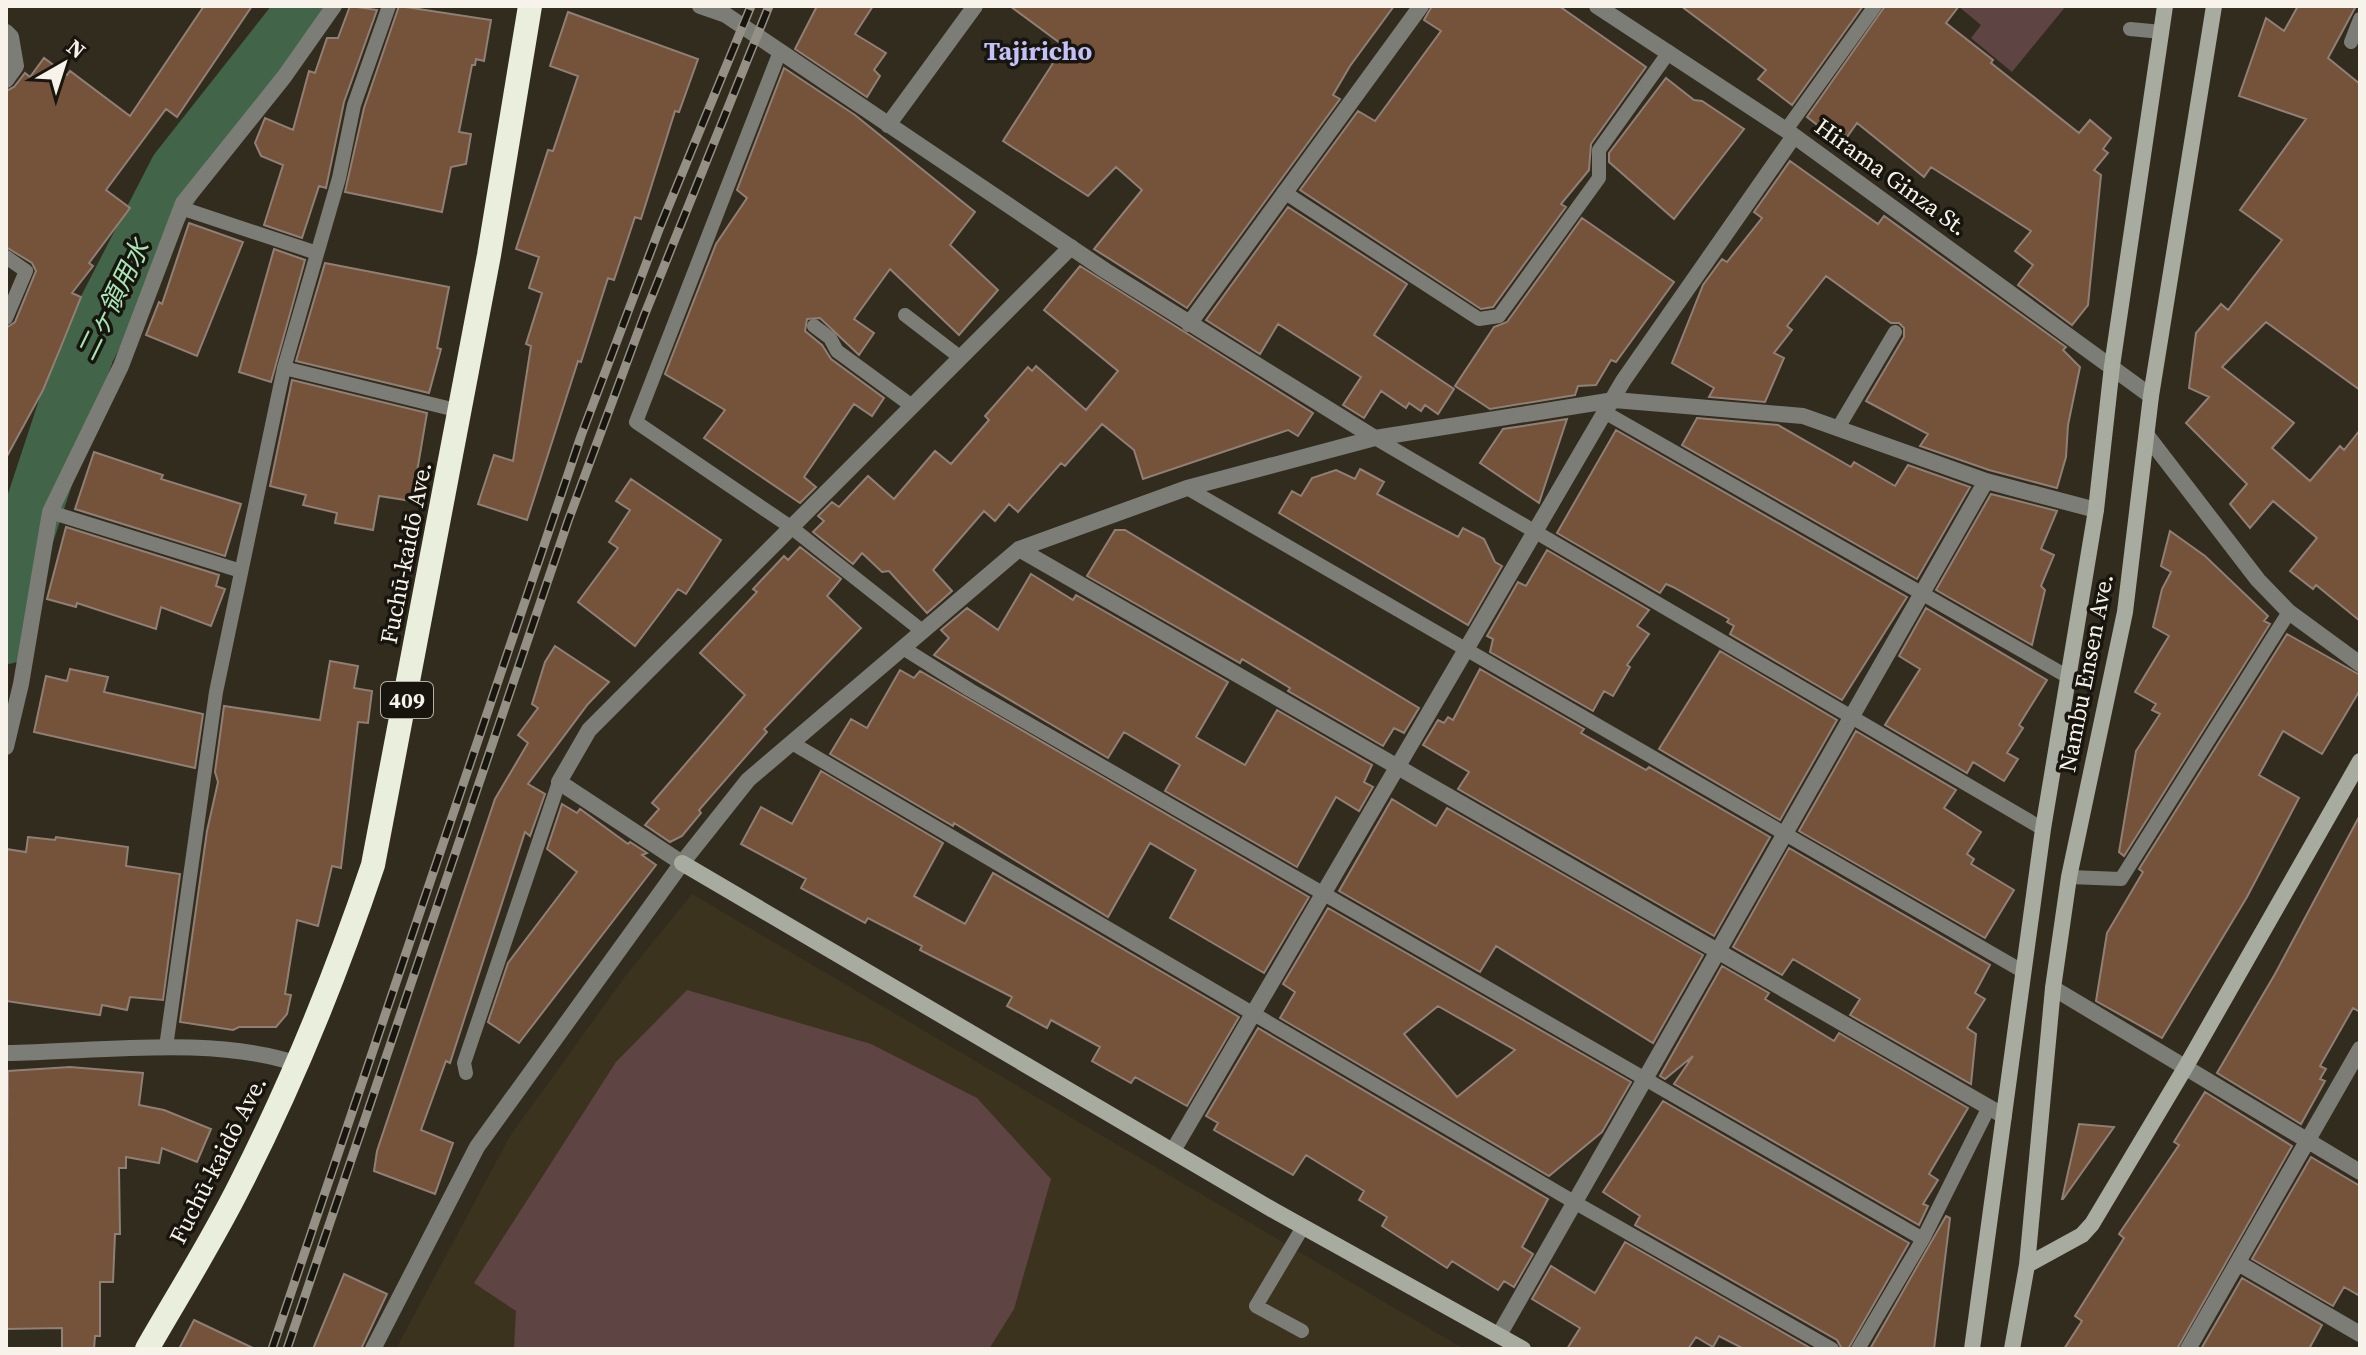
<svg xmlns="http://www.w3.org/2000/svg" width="2366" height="1355" viewBox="0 0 2366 1355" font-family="'Source Serif 4','Noto Sans JP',serif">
<rect width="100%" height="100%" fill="#322c1e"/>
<!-- built -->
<path fill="#3c331f" d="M692,894L1464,1349H396L510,1136L627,974Z"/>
<!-- green -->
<path fill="#5e4442" d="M1958,6H2066L2012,72L1971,38L1981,25Z
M687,990L871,1044L977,1098L1051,1179L1014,1309L989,1349H514L516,1311L474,1283L616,1062Z"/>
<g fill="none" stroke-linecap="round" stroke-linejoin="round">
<!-- river -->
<path stroke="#42654a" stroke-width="58" d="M6,635L19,553L86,350L178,171L308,6"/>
</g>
<!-- building -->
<path fill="#75523a" stroke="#907f75" stroke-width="2" fill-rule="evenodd" d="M204,6H252L177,117L166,109L106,190L130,208L89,263L93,266L72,293L81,297L60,349L43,390L6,458V328L15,322L36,271L32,263L6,247V91L14,87L25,73L30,77L44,58L67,75L70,71L130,116Z
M350,6L377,10L344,102L326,188L319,186L302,238L264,225L283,165L261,156L255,143L265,118L293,130L309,71L315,73L327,38H338Z
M399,6L491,20L484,61L476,59L475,65H472L459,132L471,134L466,164L451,167L442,212L345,192L364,108Z
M817,6H873L855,34L886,53L874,70L880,76L867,97L795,49Z
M1010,6H1394L1350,66L1333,95L1340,99L1187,308L1094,249L1142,190L1116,167L1088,196L1003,141L1064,46Z
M1432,6H1559L1646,67L1591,144L1589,170L1561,204L1566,207L1493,307L1481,309L1300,190L1358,111L1375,121L1441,31L1424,20Z
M1681,6H1863L1792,105L1758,79L1766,70Z
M1885,6H1959L1946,23L1993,60L1991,63L2079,133L2090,120L2111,138L2103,149L2108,153L2094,170L2101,175L2088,305L2072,325L2018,285L2033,265L2015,251L2031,231L1931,167L1924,177L1857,123L1842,144L1807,117Z
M2298,6H2356L2328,58L2360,84V390L2266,322L2222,367L2294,423L2272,448L2310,481L2340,446L2344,450L2360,430V621L2316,585L2313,589L2290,571L2317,538L2273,501L2250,528L2230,504L2247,484L2186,423L2209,397L2189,388L2196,333L2221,304L2228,310L2282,240L2240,210L2306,119L2239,96L2266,18L2284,31Z
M568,12L698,59L679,112L675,111L641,219L635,217L614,280L608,278L581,362L578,361L527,520L478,504L494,455L513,461L531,346L526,344L542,293L529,288L539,257L516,249L548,150L553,151L578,76L550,66Z
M784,68L855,115L975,212L950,245L998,290L959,335L890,269L854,319L874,333L859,355L820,318L807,319L805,331L822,345L831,359L884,398L872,416L854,404L804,477L816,487L800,503L704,438L725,410L665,374L716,244L747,198L737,190Z
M1666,78L1694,100L1702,101L1744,129L1674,219L1609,162V153Z
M1790,161L1878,224L1884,216L2066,347L2063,350L2080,367L2068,425L2066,457L2057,488L1989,470L1920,446L1928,434L1866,401L1904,337V328L1899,323H1891L1826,276L1787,326L1792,330L1774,353L1784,358L1765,402L1709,397L1714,388L1672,363L1703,285L1722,259L1727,262L1762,218L1754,212Z
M1288,207L1407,284L1374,335L1454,389L1438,414L1425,405L1421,411L1409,403L1406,408L1381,391L1364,418L1343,405L1361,377L1278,324L1260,354L1206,320Z
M1582,218L1674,282L1616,362L1611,360L1596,385L1578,386L1575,395L1490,409L1455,386L1494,327L1507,322Z
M189,223L243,242L197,356L146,335L159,302L162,304Z
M274,249L305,260L271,382L239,372Z
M325,263L449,287L437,348L441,349L429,393L296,361Z
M1080,266L1313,413L1298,436L1288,430L1143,479L1134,450L1102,424L1065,466L1061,463L1018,512L1009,504L995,521L984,511L933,570L952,591L927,613L889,571L882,572L862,553L853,564L813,532L824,521L818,516L832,502L839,507L868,476L894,499L935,451L951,464L989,420L985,416L1028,367L1032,371L1036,366L1086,410L1118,371L1044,310Z
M292,380L427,413L412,501L379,496L373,530L335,523L337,513L303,505L306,495L270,486Z
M1697,418L1778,425L1851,467L1854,462L1895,486L1908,465L1970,487L1917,579L1682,445Z
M1567,419L1539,503L1480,463L1503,429Z
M1616,430L1907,597L1842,700L1730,634L1734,626L1727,622L1729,619L1673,587L1666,584L1660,593L1557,533Z
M94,452L163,475L161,479L241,504L225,556L75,509Z
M1360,469L1384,482L1377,494L1458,537L1463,528L1484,539L1495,562L1502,566L1468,625L1279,513L1292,491L1301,496L1312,478L1336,470L1355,479Z
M631,479L721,540L686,594L678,589L635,646L578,602L618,548L609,542L630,510L616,501Z
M1991,494L2057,511L2041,549L2054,555L2041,586L2045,590L2032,645L1936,590Z
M66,527L219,575L216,586L225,589L211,626L161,607L156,629L77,603L76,607L47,599Z
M1115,530H1125L1419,708L1404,733L1394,728L1383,746L1288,691L1290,688L1242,659L1240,663L1087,576Z
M2170,531L2205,556L2268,616L2264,621L2270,624L2124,856L2119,852L2136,751L2160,714L2152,710L2156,704L2135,692L2169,636L2153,627L2162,589L2171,572L2161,566Z
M800,547L841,579L827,596L861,628L764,729L767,732L699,810L701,813L682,836L670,842L645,825L659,809L652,803L745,695L700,653L757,592L753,589L784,556L788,560Z
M1547,550L1649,610L1637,626L1649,634L1627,665L1630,667L1613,696L1604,691L1593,711L1490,652L1493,639L1487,636L1518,582L1526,586Z
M1031,574L1073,600L1076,595L1228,682L1196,737L1245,765L1277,710L1372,765L1364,782L1373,787L1359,811L1336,797L1297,867L1165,791L1180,765L1124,732L1108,758L934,655L949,638L941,630L967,608L998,630Z
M1926,608L2047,680L2019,725L2023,728L2007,753L2018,759L2004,781L1973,762L1967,773L1885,725L1920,669L1899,656Z
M2287,634L2360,675V690L2322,754L2283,731L2259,775L2299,798L2247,897L2162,1038L2096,1001L2107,933L2143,872L2139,869Z
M555,646L609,682L588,704L528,784L545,794L530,836L525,832L450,1063L446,1061L421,1130L453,1143L435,1194L374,1171L377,1151L495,799L528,743L518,735L538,708L532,704L545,662Z
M1720,651L1837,720L1780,820L1659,749Z
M330,661L358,666L354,688L372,691L368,723L358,722L341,868L332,866L318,926L297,920L285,994L291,995L287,1014L276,1027H239L233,1030L180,1022L207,831L218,782L215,772L224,706L320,720Z
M70,669L108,677L104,692L203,714L195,768L34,732L46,676L67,681Z
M1480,669L1584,729L1581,733L1646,770L1649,767L1770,837L1714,936L1458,789L1469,772L1423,745L1438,720L1444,723L1448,717L1453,720Z
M900,670L914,678L920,671L1309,897L1264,973L1170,918L1196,870L1150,843L1108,917L954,823L953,826L830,754L851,719L867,728Z
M1856,731L1956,790L1944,808L1981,832L1967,854L1974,859L1971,864L2014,890L1985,938L1799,831Z
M821,771L943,843L914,896L965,924L993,873L1239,1017L1187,1106L1135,1077L1131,1083L1092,1061L1100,1047L1051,1020L1047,1028L1007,1006L1012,997L920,950L922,946L868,918L865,923L801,888L806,879L741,844L761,807L792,824Z
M1392,799L1436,826L1447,808L1703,955L1653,1043L1496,946L1480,972L1339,891Z
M562,804L577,813L580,809L628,844L630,842L647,853L642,855L656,865L519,1043L488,1022L508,963L577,872L547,849Z
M2360,815V1012L2353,1008L2320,1066L2326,1069L2320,1079L2325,1081L2301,1124L2217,1073L2275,974Z
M28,837L55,840L56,837L128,847L126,866L180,874L163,1000L130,997L127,1010L102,1005L100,1015L6,1001V849L26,852Z
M1789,848L1990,965L1975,993L1985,999L1967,1028L1976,1034L1971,1084L1850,1015L1860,999L1793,959L1782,975L1733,947Z
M1328,908L1631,1082L1602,1132L1549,1176L1280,1018L1295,992L1283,984ZM1438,1006L1515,1050L1457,1097L1404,1034Z
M1722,966L1769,993L1765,999L1834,1041L1839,1033L1968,1108L1929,1174L1938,1180L1923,1204L1928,1206L1919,1225L1674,1084L1693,1056L1665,1079L1660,1076Z
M1258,1028L1548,1199L1522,1247L1533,1254L1514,1287L1504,1281L1498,1290L1452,1261L1447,1268L1382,1226L1387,1217L1359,1200L1364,1191L1306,1155L1293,1175L1214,1130L1218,1123L1206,1116Z
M70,1067L143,1073L139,1105L164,1110L211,1129L197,1162L162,1148L159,1163L126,1157V1168H119L120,1234H115L113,1282H100V1336H95L94,1349H62V1328L6,1329L8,1071Z
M2205,1092L2292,1146L2177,1349H2064L2082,1321L2075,1316L2124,1238L2119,1234L2179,1145L2174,1142Z
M1663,1101L1909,1243L1848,1349H1842L1837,1340L1635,1225L1640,1216L1603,1192Z
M2079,1124L2114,1127L2063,1199H2062Z
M2311,1157L2360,1186V1296L2344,1287L2333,1306L2252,1259Z
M1946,1216L1950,1218L1934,1349H1870Z
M1625,1242L1812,1349H1744L1719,1336L1713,1347L1696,1337L1688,1349H1567L1580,1328L1532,1299L1551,1266L1595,1293Z
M344,1274L387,1294L361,1349H313Z
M2242,1278L2322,1325L2309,1349H2201Z
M194,1320L255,1349H179Z"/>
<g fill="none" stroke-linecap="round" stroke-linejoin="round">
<!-- lane -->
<path stroke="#7b7d76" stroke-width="14" d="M2130,29L2162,32
M2351,42L2360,19
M779,54L636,422L792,528L921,630
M1786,130L1875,6
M1284,192L1479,319L1499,316L1599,178V150L1669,52
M181,208L317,253
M6,257L26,271L6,318
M905,315L961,358
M814,326L830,338L837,351L912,406
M284,368L460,411
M1606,413L2070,678
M1838,428L1895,332
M1375,438L2043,829
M1187,488L2024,972
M50,512L241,571
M903,648L970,690L1923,1239
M792,743L1574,1202L1832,1349
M2069,877L2121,879L2289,612
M166,1047L216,692L284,368L339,178L354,105L389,6
M466,1073L464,1063L559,782
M1302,1331L1256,1306L1303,1227
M1858,1349L1923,1239L1989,1107"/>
<!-- street -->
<path stroke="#7b7d76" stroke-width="16" d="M700,6L726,15L1106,271L1375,438
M1597,6L1786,130L2151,396
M6,32L11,37L16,66L6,80
M888,125L975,6
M1189,324L1421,6
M2148,437L2258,580L2289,612L2360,664
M1019,549L2004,1116
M6,747L21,684L50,512L121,366L183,203L284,77L334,6
M682,863L559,782L589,730L1071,247
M2053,988L2360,1172
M6,1053C97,1052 212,1035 298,1064
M1174,1149L1623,381L1794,136
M2238,1263L2360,1334
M1499,1335L1986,481
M373,1349L477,1147L682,863L748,780L1019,549L1187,488L1375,438L1614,400L1803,416L1986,481L2096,510
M2188,1349L2360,1049"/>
<!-- secondary -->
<path stroke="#a8ab9f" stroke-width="16" d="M682,863L1273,1210L1523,1349
M2027,1265L2082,1235L2092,1224L2185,1068L2360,761
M1972,1349L2043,829L2096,510L2112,366L2165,6
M2012,1349L2027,1265L2053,988L2069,877L2125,612L2151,396L2214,6"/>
<!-- highway -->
<path stroke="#eaefdd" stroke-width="24" d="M147,1349C178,1295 212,1241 240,1185C293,1081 336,975 373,865L489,255L530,6"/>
<defs>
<path id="rail" d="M272,1349L581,436L660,227L751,6
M287,1349L568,521L644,316L769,6"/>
</defs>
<!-- rail casing -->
<use href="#rail" stroke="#959085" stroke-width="9"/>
<!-- rail -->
<use href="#rail" stroke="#17150e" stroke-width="6" stroke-dasharray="18" stroke-linecap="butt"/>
</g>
<g text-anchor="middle" stroke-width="7" stroke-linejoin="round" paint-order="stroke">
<!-- shield labels -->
<rect fill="#17150e" stroke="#b4b0a8" stroke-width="2" x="381" y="682" width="52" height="36" rx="6"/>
<g font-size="22" font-weight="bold" fill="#f7f3ea">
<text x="407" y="708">409</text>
</g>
<!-- street labels -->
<g font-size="24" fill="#f7f3ea" stroke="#17150e">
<text transform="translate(1891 177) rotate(36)" y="8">Hirama Ginza St.</text>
<text transform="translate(406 553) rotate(-79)" y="8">Fuchū-kaidō Ave.</text>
<text transform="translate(2086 673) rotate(-79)" y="8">Nambu Ensen Ave.</text>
<text transform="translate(218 1160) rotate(-63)" y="8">Fuchū-kaidō Ave.</text>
</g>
<!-- neighbourhood labels -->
<g font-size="26" font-weight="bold" fill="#c3c1fa" stroke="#17150e">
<text x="1038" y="60">Tajiricho</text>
</g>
<!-- water labels -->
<g font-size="26" font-style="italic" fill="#a9e6b6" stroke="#17150e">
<text transform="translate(113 300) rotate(-64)" y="9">二ヶ領用水</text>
</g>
</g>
<!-- border -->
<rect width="2366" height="1355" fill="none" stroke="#f7f3ea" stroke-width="16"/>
<!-- north arrow -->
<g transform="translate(64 64) rotate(39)" stroke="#17150e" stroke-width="6" paint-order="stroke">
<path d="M0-6L14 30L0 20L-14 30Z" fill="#f7f3ea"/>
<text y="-12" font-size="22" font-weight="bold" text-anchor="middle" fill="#f7f3ea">N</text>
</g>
</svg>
